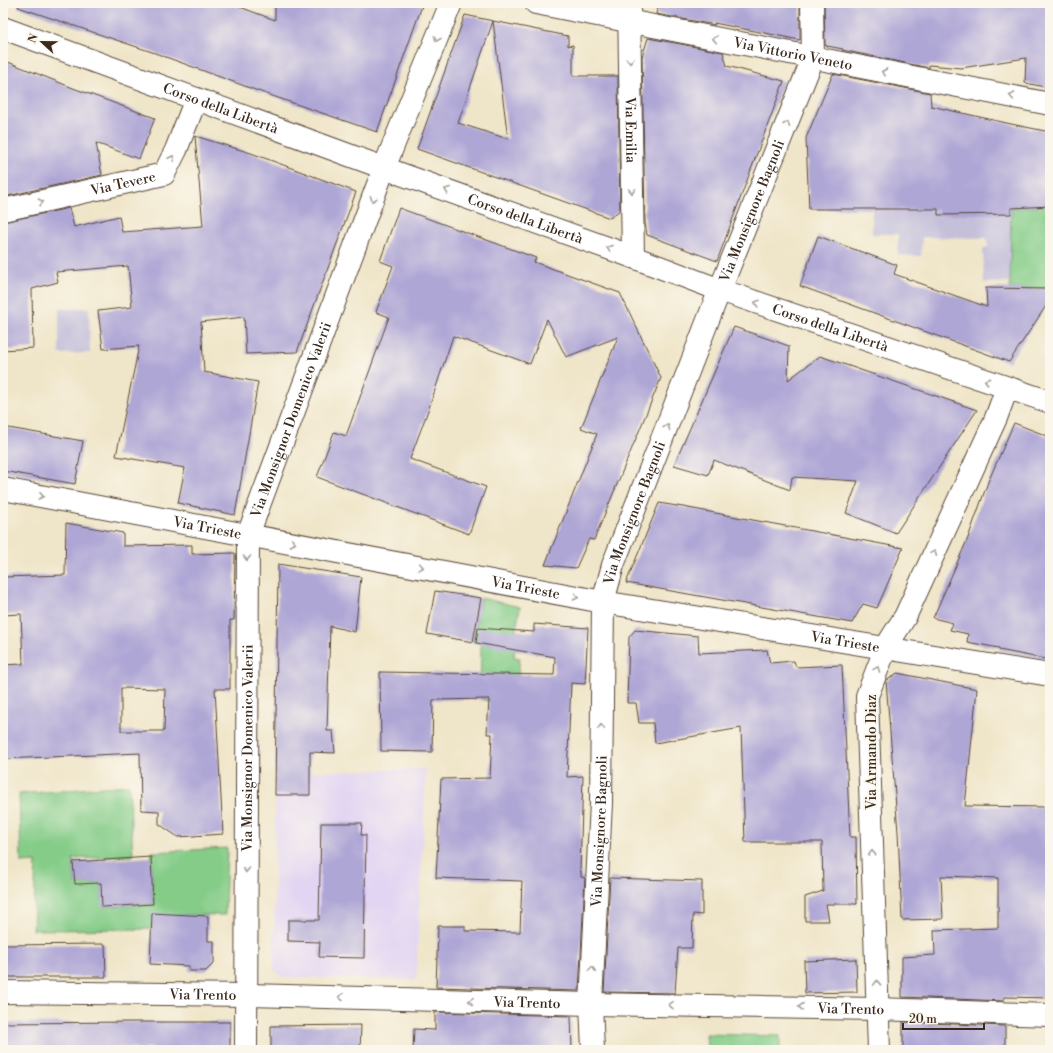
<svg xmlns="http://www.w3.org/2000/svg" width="1053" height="1053" viewBox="0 0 1053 1053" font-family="'Libre Bodoni',serif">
<rect width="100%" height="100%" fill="#fbf7ec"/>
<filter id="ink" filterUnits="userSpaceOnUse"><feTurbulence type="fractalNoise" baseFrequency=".025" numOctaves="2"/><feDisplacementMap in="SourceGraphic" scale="8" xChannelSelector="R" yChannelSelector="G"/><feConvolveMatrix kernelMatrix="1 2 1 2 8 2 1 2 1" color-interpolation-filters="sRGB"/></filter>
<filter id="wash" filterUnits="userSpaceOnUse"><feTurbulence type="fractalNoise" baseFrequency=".012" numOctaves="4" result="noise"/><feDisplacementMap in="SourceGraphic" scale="16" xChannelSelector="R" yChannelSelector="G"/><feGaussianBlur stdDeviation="0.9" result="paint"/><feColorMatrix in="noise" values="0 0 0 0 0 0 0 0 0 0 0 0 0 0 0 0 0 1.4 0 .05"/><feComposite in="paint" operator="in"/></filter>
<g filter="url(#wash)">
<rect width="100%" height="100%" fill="#efe5c8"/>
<!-- built -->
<path fill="#e2d4f3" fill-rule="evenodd" d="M426,769L416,980L281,977L274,969L275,795H310V772ZM362,823L361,835H366L364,958L319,957L320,942L288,941V920H319L321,832L336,833Z"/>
<!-- industrial -->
<path fill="#c5c0da" d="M872,209H938V215L1011,214L1010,282L984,283L983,248L988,247L987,238L922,237L921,256L898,255V234H872Z
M89,308L90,353L59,354V309Z"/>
<!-- green -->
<path fill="#84cc88" stroke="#607b53" d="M1050,206V289H1010L1011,208Z
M481,598L520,607L516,631L514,657L520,658L515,702L489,701L480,699L481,643L473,642Z
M129,785L133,856L73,859L75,884L101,883L103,907L153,904L151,857L152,852L227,848L225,915H163L160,929L33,930L36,862L21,863L19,794Z
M706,1034L780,1036V1050H707Z"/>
<g id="blocks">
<!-- building -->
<path fill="#aea6d5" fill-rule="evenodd" d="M19,3H229L275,20V3H423L377,132L258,91L155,53L18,7Z
M659,3H800V40L714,23L715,25L656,14Z
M824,3H1050V88L1025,83L1026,58L961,68L929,65V68L842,50L843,49L827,46L825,45Z
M465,15L493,21L458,123L508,139L493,21L568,36V46L573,45V76H618L620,210L610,218L417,149Z
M648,38L723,52L727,66L784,81L717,261L647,235L645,223L642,57Z
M3,60L73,88L155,118L139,159L96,143L102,175L3,197Z
M833,74L930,93L931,106L1011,124L1050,132V206L1011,208V214L938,215V209H809L806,138Z
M195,136L251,153L356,192L297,352L246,354L244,317L201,322L204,372L258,382L235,515L178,503L185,468L116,456L139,346L103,349L98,311L132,307L128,266L56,272L58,282L32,289L33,348L3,350V222L69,208L74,227L119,216L122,232L203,226Z
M399,208L536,258L534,262L620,293L661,378L594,540L589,539L576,568L545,565L597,434L581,428L618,337L566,357L547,319L530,364L453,336L430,405L410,459L486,487L469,534L317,477L334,432L346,436L389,317L376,312L393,266L380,261Z
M818,236L897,265L894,274L987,307L986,288L1050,289V300L1009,362L800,286Z
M734,327L789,346L788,380L820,356L977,410L896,533L846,513L858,481L792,477L790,490L714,460L708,475L674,465Z
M1014,423L1050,437V660L999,650V648L967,642L968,634L950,630L953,623L933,618L968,538L988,482Z
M3,427L83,441L75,484L3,471Z
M659,503L683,507L903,548L877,608L863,604L852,623L626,583Z
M66,523L123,533V546L192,545V554L235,553L234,620H230V689H215L223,834L178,837L159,824V811L141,810L140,753L3,759V665L23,664L21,614L3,615V577L65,575ZM121,688L165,689L164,731H121Z
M278,564L361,577L355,632L330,626L327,731H333L335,753L310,752V795H275Z
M435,591L481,598L473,642L427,634Z
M534,624L588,628L585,684L571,683L567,777L583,776L580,871H581V877L585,878L579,991L436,987L438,926H465V931L520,932L522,881L436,878L441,779L490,778L492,734H487L489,699L433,700L432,752L381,751L380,672L554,675L555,657L476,643L478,628L534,632Z
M635,630L698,636L699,653L767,650L770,663L794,661L796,667L842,665L850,837H856L857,904H826L829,921H805V897L823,891L822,842H745L741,728L655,743L653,723H639L636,703H627L629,637Z
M897,673L977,689L965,806L1050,807V998L1004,997V1001L902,997V957L935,955L934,930L998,928V878L941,876L943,919L902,920L898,832L886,681Z
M321,823H362L361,835H366L364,958L319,957L320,942L288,941V920H319Z
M151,857L153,904L102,907L101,883L75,884L73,862Z
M610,878L702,881V915L693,914L692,948H678L675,993L604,992Z
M152,913L208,916V941H214V963L206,971H189V966L150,964Z
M105,944L106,977H3V945Z
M856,959L857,992L805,993L804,961Z
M435,1012L571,1016L572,1050H413L414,1029L435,1030Z
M137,1022H230V1050H151V1048H106V1050H3V1023Z
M903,1022L1005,1026V1050H903Z
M361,1025L360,1050H271V1026Z"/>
</g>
</g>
<g filter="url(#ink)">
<use href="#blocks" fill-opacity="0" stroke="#564638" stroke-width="1"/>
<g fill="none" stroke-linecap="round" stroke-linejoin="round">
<defs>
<g id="minor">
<path id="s1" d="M536,3L1050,104"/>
<path id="s2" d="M629,3L633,257"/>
<path id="s3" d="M3,28L384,168L633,257L720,290L1050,402"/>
<path id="s4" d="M3,210L164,174L176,150L196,99"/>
<path id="s5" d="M3,992L246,995L591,1004L877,1009L1050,1015"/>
<path id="s6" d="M246,1050L248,535L384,168L451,3"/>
<path id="s7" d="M593,1050L591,1004L601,803L603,602L613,565L715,302L813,58L812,3"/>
<path d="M879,1050L867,696L886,647L905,617L996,418L1007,388"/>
</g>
<g id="tertiary">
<path id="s8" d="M3,489L603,602L1050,675"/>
</g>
</defs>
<!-- minor casing -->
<use href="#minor" stroke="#564638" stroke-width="24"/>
<!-- tertiary casing -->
<use href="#tertiary" stroke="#564638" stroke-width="24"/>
<!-- minor -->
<use href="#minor" stroke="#fff" stroke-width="22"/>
<!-- tertiary -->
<use href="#tertiary" stroke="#fff" stroke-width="22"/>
</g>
<!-- one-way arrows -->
<defs><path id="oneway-chevron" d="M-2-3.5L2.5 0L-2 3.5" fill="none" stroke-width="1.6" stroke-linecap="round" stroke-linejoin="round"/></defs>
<g stroke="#a79f9a">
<use href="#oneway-chevron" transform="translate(437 39) rotate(112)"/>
<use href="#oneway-chevron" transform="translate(715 39) rotate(-169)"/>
<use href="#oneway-chevron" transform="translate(630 61) rotate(89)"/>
<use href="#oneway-chevron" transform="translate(884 72) rotate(-169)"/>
<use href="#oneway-chevron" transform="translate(1012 96) rotate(-169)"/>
<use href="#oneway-chevron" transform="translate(787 124) rotate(-68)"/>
<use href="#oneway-chevron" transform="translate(172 158) rotate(-63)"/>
<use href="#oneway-chevron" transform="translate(447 190) rotate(-160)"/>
<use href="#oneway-chevron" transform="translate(632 191) rotate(89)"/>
<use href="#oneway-chevron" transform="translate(373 199) rotate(110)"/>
<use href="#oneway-chevron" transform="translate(41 202) rotate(-13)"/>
<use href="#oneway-chevron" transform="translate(609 248) rotate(-160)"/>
<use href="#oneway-chevron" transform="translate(757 303) rotate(-161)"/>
<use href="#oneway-chevron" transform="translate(987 381) rotate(-161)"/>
<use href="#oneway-chevron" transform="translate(667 427) rotate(-69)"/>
<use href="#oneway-chevron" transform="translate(41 496) rotate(11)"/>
<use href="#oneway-chevron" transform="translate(293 543) rotate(11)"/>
<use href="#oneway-chevron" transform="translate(934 553) rotate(-66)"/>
<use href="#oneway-chevron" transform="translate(247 558) rotate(90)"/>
<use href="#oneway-chevron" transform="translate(421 567) rotate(11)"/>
<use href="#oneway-chevron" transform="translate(576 597) rotate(11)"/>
<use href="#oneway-chevron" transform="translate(877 669) rotate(-69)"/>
<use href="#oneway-chevron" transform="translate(601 727) rotate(-89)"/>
<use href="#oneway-chevron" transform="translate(872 853) rotate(-92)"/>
<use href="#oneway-chevron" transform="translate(246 870) rotate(90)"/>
<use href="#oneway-chevron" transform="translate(592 969) rotate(-87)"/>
<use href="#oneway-chevron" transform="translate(877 983) rotate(-92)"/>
<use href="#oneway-chevron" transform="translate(341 997) rotate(-179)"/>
<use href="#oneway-chevron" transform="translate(471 1001) rotate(-179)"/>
<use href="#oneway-chevron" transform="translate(671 1005) rotate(-179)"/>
<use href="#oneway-chevron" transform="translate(801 1007) rotate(-179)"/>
</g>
</g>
<g text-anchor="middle" stroke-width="3.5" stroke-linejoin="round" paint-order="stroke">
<!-- street labels -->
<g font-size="14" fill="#3b2a1e" stroke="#fbf7ec">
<text dy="5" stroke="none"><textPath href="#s1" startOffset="262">Via Vittorio Veneto</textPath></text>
<text dy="5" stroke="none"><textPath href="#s3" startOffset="232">Corso della Libertà</textPath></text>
<text dy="5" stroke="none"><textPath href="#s2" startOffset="127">Via Emilia</textPath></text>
<text dy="5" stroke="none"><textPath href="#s4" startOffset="123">Via Tevere</textPath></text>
<text dy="5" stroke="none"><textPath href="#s7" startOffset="867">Via Monsignore Bagnoli</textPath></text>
<text dy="5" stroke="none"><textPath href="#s3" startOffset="556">Corso della Libertà</textPath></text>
<text dy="5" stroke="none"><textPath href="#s3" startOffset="880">Corso della Libertà</textPath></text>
<text dy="5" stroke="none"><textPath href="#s6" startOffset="638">Via Monsignor Domenico Valerii</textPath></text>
<text dy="5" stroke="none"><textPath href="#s7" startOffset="543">Via Monsignore Bagnoli</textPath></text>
<text dy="5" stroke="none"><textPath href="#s8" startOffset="208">Via Trieste</textPath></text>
<text dy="5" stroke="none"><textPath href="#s8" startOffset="532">Via Trieste</textPath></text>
<text dy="5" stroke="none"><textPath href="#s8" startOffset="856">Via Trieste</textPath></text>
<text dy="5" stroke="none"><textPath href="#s6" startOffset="302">Via Monsignor Domenico Valerii</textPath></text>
<text transform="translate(871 752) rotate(-90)" y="5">Via Armando Diaz</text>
<text dy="5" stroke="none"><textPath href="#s7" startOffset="219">Via Monsignore Bagnoli</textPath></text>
<text dy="5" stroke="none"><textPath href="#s5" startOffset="200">Via Trento</textPath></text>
<text dy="5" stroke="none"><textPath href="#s5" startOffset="524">Via Trento</textPath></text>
<text dy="5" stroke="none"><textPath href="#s5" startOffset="848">Via Trento</textPath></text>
</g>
</g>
<!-- margin -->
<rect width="1053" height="1053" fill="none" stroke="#fbf7ec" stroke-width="16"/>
<!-- north arrow -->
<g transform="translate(42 42) rotate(292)" stroke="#fbf7ec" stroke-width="3" paint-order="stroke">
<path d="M0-3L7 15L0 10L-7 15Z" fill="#3b2a1e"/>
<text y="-6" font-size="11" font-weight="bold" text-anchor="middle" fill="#3b2a1e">N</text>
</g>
<!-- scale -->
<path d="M903 1023v6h81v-6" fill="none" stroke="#3b2a1e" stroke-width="2"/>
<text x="909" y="1023" font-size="12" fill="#3b2a1e" stroke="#fbf7ec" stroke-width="3" paint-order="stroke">20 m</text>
</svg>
